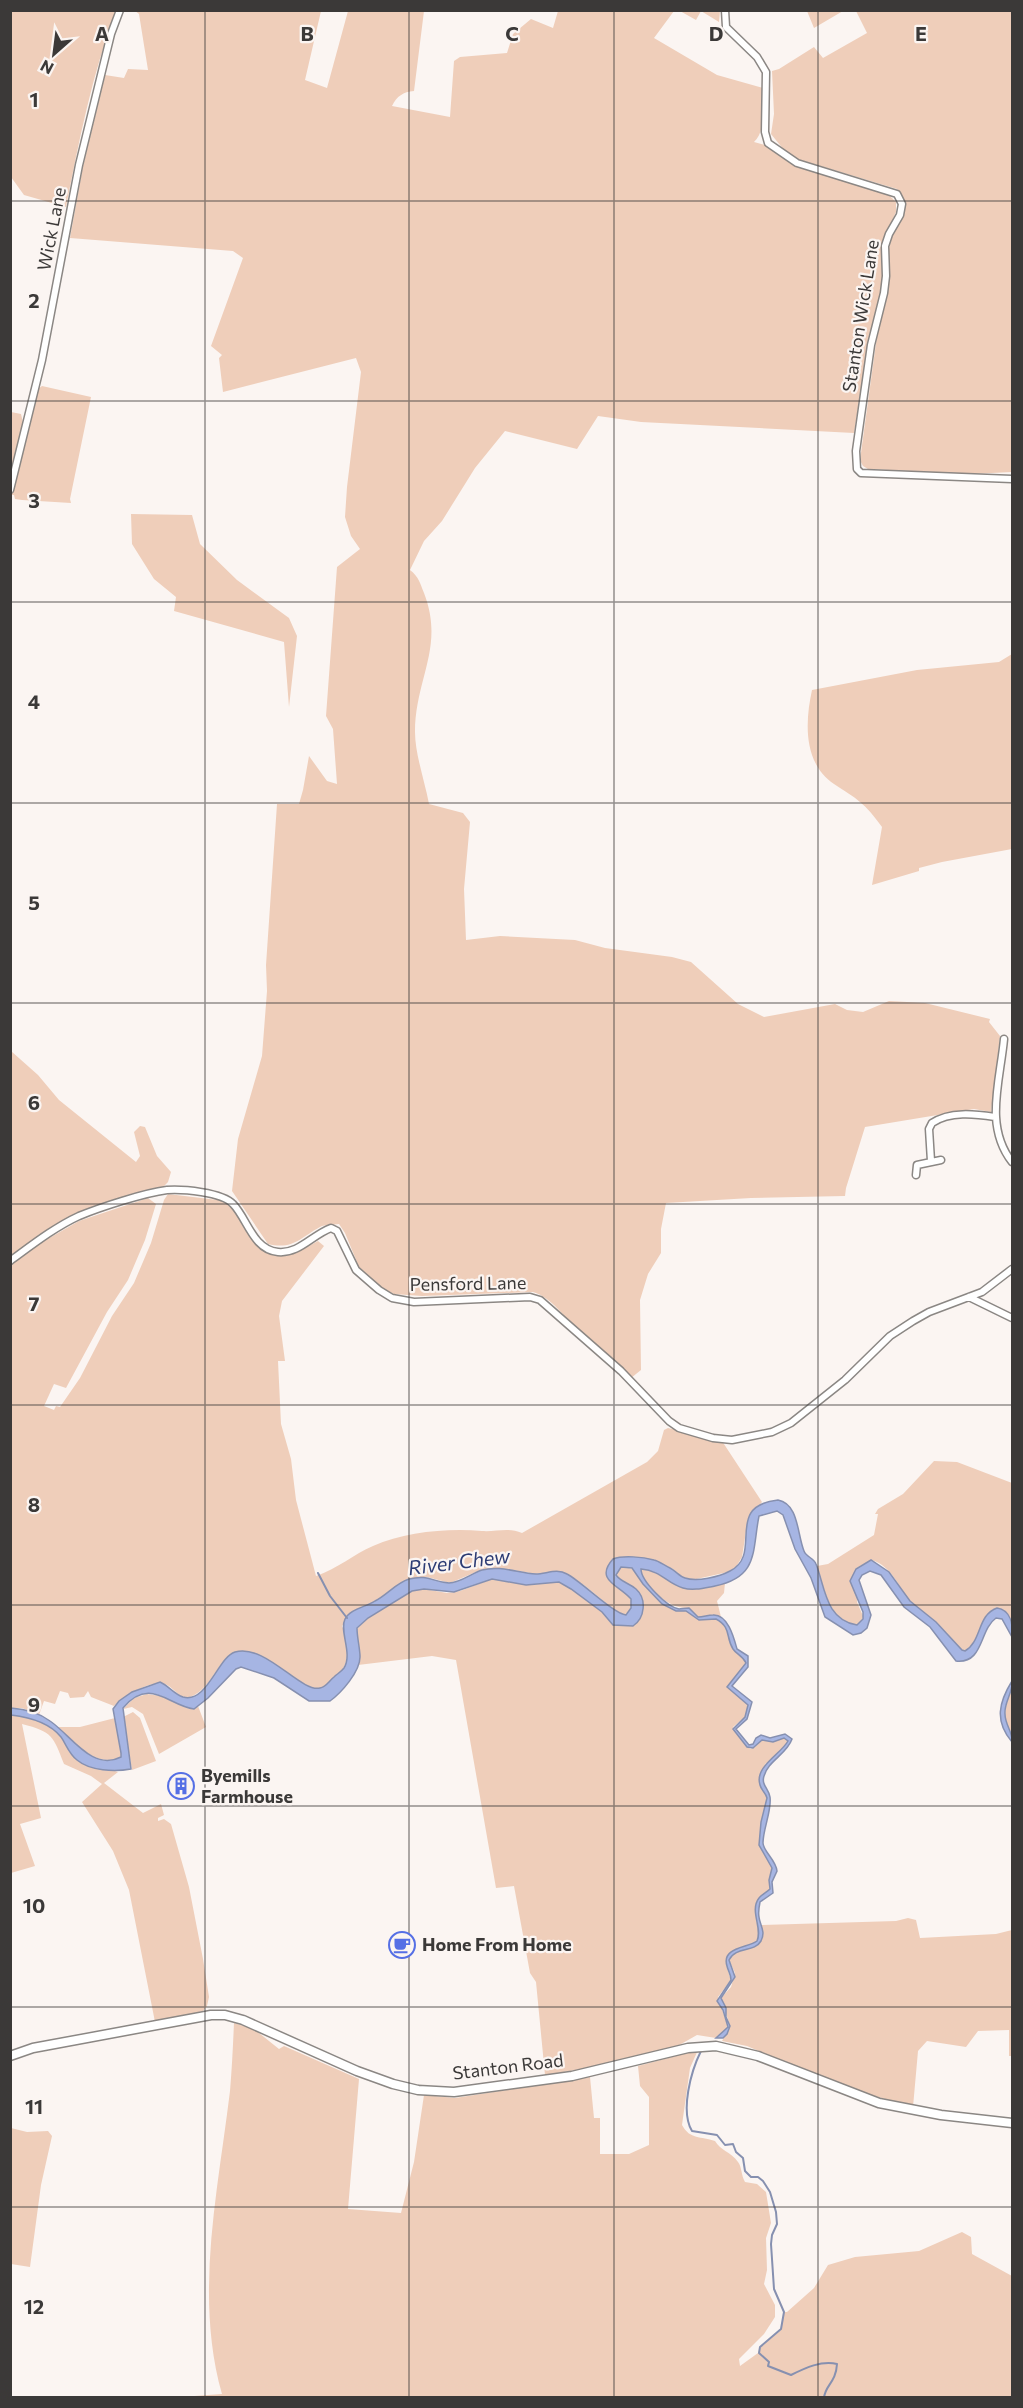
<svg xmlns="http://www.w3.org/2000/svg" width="1023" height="2408" viewBox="0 0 1023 2408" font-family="Commissioner,sans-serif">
<rect width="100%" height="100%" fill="#fbf5f2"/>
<!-- green -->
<path fill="#efceba" d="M134,10L321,11L305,80L327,88L348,11H424L414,91C403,92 397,96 392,106L450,117L454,61L460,57L507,53L513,34L531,19L553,28L558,11H674L654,38L717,75L763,88C763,104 767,130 754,142L768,146L796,166L879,191L889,195L896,202V212L881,246L883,274L881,291L869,339L854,433L641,422L598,416L577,449L505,431L475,468L442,521L424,541L410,570C419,577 420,583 424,593C445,647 415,679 415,732C415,754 425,782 429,804L463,813L470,822L464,889L466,940L500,936L575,940L605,948L672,957L691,962L738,1004L764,1017L835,1004L847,1010L863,1012L889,1001L925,1003L990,1019L989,1022L1000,1036L991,1112L974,1109L865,1127L846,1188L845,1196L751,1198L666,1203L661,1229V1253L648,1274L640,1300L641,1370L631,1378C614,1361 597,1346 579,1331C563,1317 553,1298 533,1292L422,1296L394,1294L382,1288L359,1267L345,1233L339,1224C333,1225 325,1224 320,1227C300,1238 293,1250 268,1244L232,1191L238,1139L262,1056L267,991L266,965L277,804H299L303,790L309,756L327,781L337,784L333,729L326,716L337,567L360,549L351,536L345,517L347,487L361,372L356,358L223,392L219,358L222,355L211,346L243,258L233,251L70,238L83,166L105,75L124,78L128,69L148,70L139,14Z
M10,11H116C92,74 79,141 66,207L24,195L11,177Z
M680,11H720L719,22L701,11L696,20Z
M807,11V10L843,11L814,28Z
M856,11H1012V472L971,474L868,469L863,466L860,460L877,336L889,288V249L891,238L905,208L902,195L897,189L797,159L784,150L771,134L774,114L772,71L779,69L814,47L823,58L867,33Z
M42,386L91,397L70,499L71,503L22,500L15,499L14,495H11V412L21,414L25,431L38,389Z
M131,514L192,515L200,544L237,580L289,618L297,636L289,707L284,642L174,611L176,597L154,579L132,544Z
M1012,654V849L942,862L919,868V871L872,885L882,827C865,803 857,799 834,784C803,763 805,722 812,690L917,670L999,662Z
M11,1051L38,1075L59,1100L136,1162L140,1156L134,1132L140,1126L145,1127L157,1156L171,1172L168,1182L163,1187L111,1201L77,1214L11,1255Z
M168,1194L226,1201C259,1240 260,1274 318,1241L324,1246L282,1301L279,1316L285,1361H278L281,1424L291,1459L296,1500L316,1576C337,1569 354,1554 373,1546C405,1532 447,1528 482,1531C496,1532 509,1527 522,1533L647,1462L658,1451L664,1430L668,1428L722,1441L762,1502L748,1519L742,1557L736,1567L728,1572L692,1580L682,1577L673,1569L654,1560L615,1558L608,1565L632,1602L629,1612L624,1615L617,1612L584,1585L558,1571L536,1574L506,1569H483L450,1583L427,1577L408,1579L376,1601L356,1610L342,1626C347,1638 351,1661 341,1671C336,1676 328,1686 320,1688C305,1693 266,1651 243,1651C219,1650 215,1688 190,1697C180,1700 175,1689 167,1685C153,1678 123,1696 114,1706L91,1697L88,1691L84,1697L70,1698L68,1693L60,1691L55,1704L44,1701L39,1715L22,1708H11L10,1265L32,1248L79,1221L148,1198L156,1204L145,1240L128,1280L107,1312L66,1388L54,1384L44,1406L54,1410L56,1406L60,1407L80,1378L112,1316L134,1283L151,1243L164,1200Z
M934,1461L957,1462L1012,1483V1625L1008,1614L993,1609C979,1621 980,1641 965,1651C957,1648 954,1641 948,1635C937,1622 920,1612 909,1600C898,1586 891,1565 871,1560L860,1566L857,1602L863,1616L861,1622L857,1625C828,1620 827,1592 817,1571V1566L828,1564L874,1535L878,1514H875L878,1509L903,1494Z
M623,1566L635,1570L643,1584L660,1602L676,1611H686L699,1620L713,1618L722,1623L729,1634L733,1649L743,1657L746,1663L727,1687L748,1705L745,1717L733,1727L750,1749L755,1747L762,1740L768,1741L784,1738L788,1741L774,1759L765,1764L761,1787L767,1798L759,1845L772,1868L769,1880L770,1889L759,1898L756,1919L760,1935L757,1942L730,1953L727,1968L731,1980L718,1997L727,2024V2030L716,2038L697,2035L674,2048L618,2063L545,2075L536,1982L530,1973L514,1886L496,1888L456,1660L432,1656L358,1665L360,1657L357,1629L368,1618L412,1591L424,1589L447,1593L460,1591L492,1579L526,1585L559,1582L571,1589L602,1612L611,1623L633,1626L642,1614L630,1585L617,1577L618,1568Z
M641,1569L659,1573L689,1589L725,1583L724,1593L717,1601L721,1617L710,1615L698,1617L688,1608C671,1610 641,1586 641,1569Z
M1012,1689V1734C1002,1719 1004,1705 1012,1689Z
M147,1694L168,1697L190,1709L198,1706L206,1727L159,1754L143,1714L132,1707L123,1709L134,1698Z
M133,1712L140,1718L156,1761L132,1770L123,1717Z
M11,1715C28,1717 50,1722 61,1737C66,1744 68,1752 74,1757C87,1770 103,1766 118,1772L104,1783L143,1813L161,1804L164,1815L158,1818V1821L164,1819L171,1824L189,1887L203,1959L209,1997L207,2006L203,2011L155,2022L129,1890L113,1851L82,1802L102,1784L91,1776L64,1764C53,1736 53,1732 22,1724L41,1818L20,1824L35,1866L11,1873Z
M115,1718L121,1753L120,1758C92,1767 76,1742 57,1727H80Z
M908,1918L916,1920L920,1938L996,1934L1012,1930V2056H1009V2030L978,2031L966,2047L927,2041L918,2051L913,2107L844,2087L747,2046L722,2041L730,2026C727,2016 724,2008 721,1998L731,1987L735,1973L729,1960L734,1953L758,1945L761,1925L896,1921Z
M234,2023L254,2029L279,2049L284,2046L359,2079L348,2209L401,2213L414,2162L424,2095L455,2098L590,2077L594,2118H600V2154H629L649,2145V2097L640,2086L638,2066L698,2050L690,2068L682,2125C690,2140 701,2136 715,2141C720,2150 731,2152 738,2162C742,2167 741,2175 745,2182L757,2184L766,2192L771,2223L766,2238L767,2270L764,2284L775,2305V2317L764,2334L739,2359L740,2366L758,2353L760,2347L781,2330L784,2312H787L814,2288L828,2265L855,2257L919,2251L962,2232L971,2237L972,2254L1012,2276V2397L166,2398L222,2394C194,2295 218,2191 230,2091C232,2068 233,2045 234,2023Z
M11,2128L27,2132L48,2131L52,2136L41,2185L30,2267L11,2264Z"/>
<!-- water -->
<path fill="#a6b5e3" stroke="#8690b0" stroke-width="1.5" d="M778,1500C799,1504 797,1534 804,1551C806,1557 814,1558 816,1564C825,1586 825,1620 857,1625L863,1619V1612L850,1581L856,1569L871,1560L889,1572L910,1601L936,1622L962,1650L965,1651C982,1641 977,1615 997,1608C1011,1610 1013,1625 1012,1637L1002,1619L996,1618C979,1630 984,1664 956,1661L930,1627L904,1607L881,1575L870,1571L862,1575L859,1580L871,1615L867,1628L861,1633L853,1635L825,1617L811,1578L795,1549L783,1515L777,1511L759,1516C752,1551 759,1577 715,1586C704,1588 693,1591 683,1588C666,1583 662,1571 641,1569C641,1581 667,1607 679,1609C682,1609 685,1608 689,1608L698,1617C704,1617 707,1615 713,1615C728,1614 734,1638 737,1649L748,1656V1667L732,1686L752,1702L747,1719L736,1729L749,1745L753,1744L756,1738L761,1735L770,1738L785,1734L792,1739C787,1754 768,1761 764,1776C761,1785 769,1789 770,1797C772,1810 763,1829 763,1843C763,1851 776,1860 777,1871L772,1882L773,1893L760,1902C759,1907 758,1912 759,1917C760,1926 766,1931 761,1941C754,1953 736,1946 729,1960L735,1977L721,1998L726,2008V2017L730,2026L727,2034L723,2038H716L728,2027L723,2010L717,2001L731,1980C731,1974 728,1971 727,1966C721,1947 748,1948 757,1941C763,1928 749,1911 759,1898C761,1895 767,1892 770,1889L769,1880L772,1868L759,1845L761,1822L767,1798C766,1793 761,1790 760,1785C754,1767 781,1754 788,1741L784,1738L773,1742L762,1740L753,1748L747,1747L733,1729L745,1717L748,1705L727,1687L746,1663C743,1656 737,1655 733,1649C725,1636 732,1628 716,1619L699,1620L686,1611H676L662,1604L643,1584L632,1568L621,1567L616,1575C621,1582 629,1583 636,1589C647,1599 645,1618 633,1626L613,1625L602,1612L571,1589L559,1582L526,1585L492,1579L454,1592L424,1589L412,1591L368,1618L357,1628C357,1638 360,1648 360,1657C360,1672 341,1693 330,1701H309L274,1678L241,1667L236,1669L208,1698L194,1709C169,1706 150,1676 123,1708L131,1769C115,1772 90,1771 77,1760C69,1754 66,1744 61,1737C49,1722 28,1717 11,1715V1708C25,1709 38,1712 50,1721C71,1735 92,1772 121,1757V1753L113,1709L119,1701L132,1692L160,1682C169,1686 174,1694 183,1697C207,1704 218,1657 235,1652C265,1643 301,1693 320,1688C326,1687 329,1681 334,1677C337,1674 341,1672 344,1668C353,1653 339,1632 345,1619C350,1609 366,1607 375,1601C387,1595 396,1583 409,1579C429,1574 432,1582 449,1583C460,1583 472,1573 482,1570C500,1565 518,1573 536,1574C546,1574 557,1568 567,1574C582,1582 614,1614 626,1615L631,1608V1599C619,1585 594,1580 613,1559C623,1555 643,1557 654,1560C659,1561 665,1566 670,1568C676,1571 679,1576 685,1578C697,1582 719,1577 730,1571C764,1554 723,1506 778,1500Z
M1012,1681C1013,1693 1004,1702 1005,1714C1005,1725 1013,1732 1012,1742C994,1721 999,1702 1012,1681Z"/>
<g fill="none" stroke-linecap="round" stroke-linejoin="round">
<!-- stream -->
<path stroke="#8690b0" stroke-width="2" d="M318,1573L330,1596L347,1618
M701,2051C691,2071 680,2111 692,2131L717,2135L725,2145L733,2144L736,2152L743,2158L745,2171L751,2177H758L763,2181L770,2192L776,2212L777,2224L772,2235L771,2244L774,2289L784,2312L781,2329L760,2347L759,2353L769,2362L768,2366L791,2375C805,2368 822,2360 837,2364C836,2383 825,2385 824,2398"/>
<defs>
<path id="street" d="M725,10L726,27L757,57L766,72L765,132L768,143L797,163L897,194L902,204L900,215L889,234L885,246L886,276L884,293L871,345L856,451L857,469L861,473L1012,479
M10,490L42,360L79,165L111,34L120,10
M1004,1039C1000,1082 984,1126 1012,1162
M931,1161L929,1129L932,1123C950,1111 975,1114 995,1117
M916,1175L917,1165L941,1160
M10,1261C32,1245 55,1227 79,1216C101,1207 144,1193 167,1190C182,1189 222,1192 233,1204C247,1218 253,1250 278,1252C299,1254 312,1235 331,1228L337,1231L356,1270L379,1290L392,1298L414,1302L530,1297L540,1300L621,1371L669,1421L679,1428L713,1438L732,1440L772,1432L791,1423L845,1380L890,1336L913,1321L929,1312L982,1292L1012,1269
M969,1297L1012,1318"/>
<path id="secondary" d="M10,2056L33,2048L211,2015H225L243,2020L357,2071L393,2084L418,2090L454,2092L572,2076L688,2048L716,2046L758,2056L879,2103L941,2115L1012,2123"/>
</defs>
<!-- street casing -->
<use href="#street" stroke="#8b8784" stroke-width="9"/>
<!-- secondary casing -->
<use href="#secondary" stroke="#8b8784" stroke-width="11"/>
<!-- street -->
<use href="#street" stroke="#fff" stroke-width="6"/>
<!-- secondary -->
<use href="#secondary" stroke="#fff" stroke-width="8"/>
</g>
<!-- grid -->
<path fill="none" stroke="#3b3938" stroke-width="1.5" stroke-opacity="0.55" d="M205,10V2398M409,10V2398M614,10V2398M818,10V2398M10,201H1012M10,401H1012M10,602H1012M10,803H1012M10,1003H1012M10,1204H1012M10,1405H1012M10,1605H1012M10,1806H1012M10,2007H1012M10,2207H1012"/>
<!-- icons -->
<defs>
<symbol id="building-ring" viewBox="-11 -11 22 22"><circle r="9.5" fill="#fbf5f2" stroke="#556fe5" stroke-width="1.5"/><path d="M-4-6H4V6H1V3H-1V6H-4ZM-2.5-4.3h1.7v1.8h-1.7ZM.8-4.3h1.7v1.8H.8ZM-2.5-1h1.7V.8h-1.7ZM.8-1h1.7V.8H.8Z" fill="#556fe5"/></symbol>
<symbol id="cafe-ring" viewBox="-11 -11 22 22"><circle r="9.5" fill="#fbf5f2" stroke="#556fe5" stroke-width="1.5"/><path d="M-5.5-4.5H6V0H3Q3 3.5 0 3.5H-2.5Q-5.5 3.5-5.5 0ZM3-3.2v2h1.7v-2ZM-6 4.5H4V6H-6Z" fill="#556fe5"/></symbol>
</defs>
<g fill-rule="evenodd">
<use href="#building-ring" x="166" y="1771" width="30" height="30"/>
<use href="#cafe-ring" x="387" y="1930" width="30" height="30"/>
</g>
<g text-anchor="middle" stroke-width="4.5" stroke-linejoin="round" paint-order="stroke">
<!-- street labels -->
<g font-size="18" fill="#3b3938" stroke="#fbf5f2">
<text transform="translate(52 229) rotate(-79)" y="6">Wick Lane</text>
<text transform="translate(861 316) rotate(-81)" y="6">Stanton Wick Lane</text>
<text transform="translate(468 1284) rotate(-1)" y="6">Pensford Lane</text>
<text transform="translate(508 2067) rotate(-7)" y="6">Stanton Road</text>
</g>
<!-- poi labels -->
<g font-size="18" font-weight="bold" fill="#3b3938" stroke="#fbf5f2" text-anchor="start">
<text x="201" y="1782">Byemills<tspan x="201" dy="21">Farmhouse</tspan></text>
<text x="422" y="1951">Home From Home</text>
</g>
<!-- water labels -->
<g font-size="20" font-style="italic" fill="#2d3c74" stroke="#fbf5f2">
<text transform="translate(459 1562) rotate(-7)" y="7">River Chew</text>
</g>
</g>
<g font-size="20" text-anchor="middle" font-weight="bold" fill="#3b3938" stroke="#fbf5f2" stroke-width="4.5" stroke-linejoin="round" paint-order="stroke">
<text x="102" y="41">A</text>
<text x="307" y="41">B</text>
<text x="512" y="41">C</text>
<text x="716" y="41">D</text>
<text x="921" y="41">E</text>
<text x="34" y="107">1</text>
<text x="34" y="308">2</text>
<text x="34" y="508">3</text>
<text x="34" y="709">4</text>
<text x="34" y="910">5</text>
<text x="34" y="1110">6</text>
<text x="34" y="1311">7</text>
<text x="34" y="1512">8</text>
<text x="34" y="1712">9</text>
<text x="34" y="1913">10</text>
<text x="34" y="2114">11</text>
<text x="34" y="2314">12</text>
</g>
<!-- border -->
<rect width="1023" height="2408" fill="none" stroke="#3b3938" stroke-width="24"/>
<!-- north arrow -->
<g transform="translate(54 54) rotate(208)" stroke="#fbf5f2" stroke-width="4.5" paint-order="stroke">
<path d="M0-4.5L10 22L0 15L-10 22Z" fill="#3b3938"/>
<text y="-9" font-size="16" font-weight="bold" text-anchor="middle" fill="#3b3938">N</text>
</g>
</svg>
